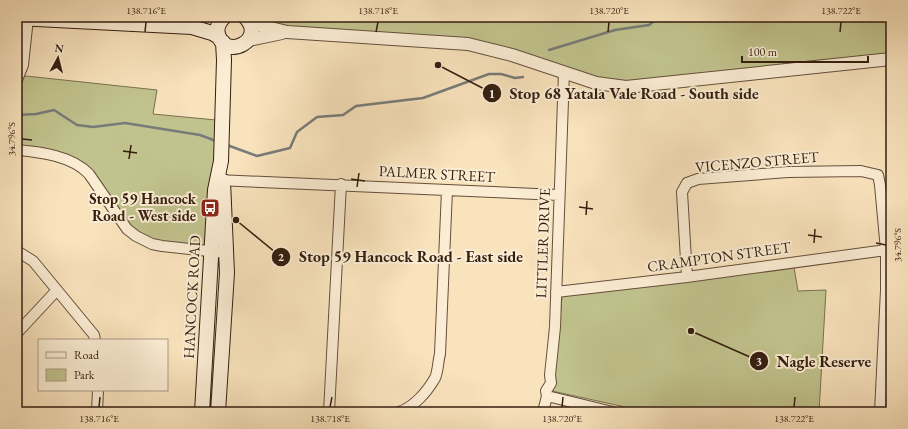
<svg xmlns="http://www.w3.org/2000/svg" width="908" height="429" viewBox="0 0 908 429" font-family="'EB Garamond',serif">
<rect width="100%" height="100%" fill="#f9e3bd"/>
<filter id="stains"><feTurbulence type="fractalNoise" baseFrequency=".005" numOctaves="4"/><feColorMatrix values="0 0 0 0 .2 0 0 0 0 .09 0 0 0 0 .02 0 0 0 .5 -.17"/></filter>
<radialGradient id="worn" r=".72"><stop offset=".6" stop-color="#630" stop-opacity="0"/><stop offset="1" stop-color="#630" stop-opacity=".3"/></radialGradient>
<!-- green -->
<path fill="#c1c38e" stroke="#7a704f" d="M17,17H222L192,27Z
M248,17H891V60L612,86L491,49L276,34Z
M26,76L157,90L153,114L216,120L212,252L136,236L83,167L17,150V80Z
M794,267L798,291L826,290L819,412H648L552,391L556,365L562,296Z"/>
<g fill="none" stroke-linecap="round" stroke-linejoin="round">
<!-- stream -->
<path stroke="#777c78" stroke-width="2.5" d="M549,50L615,30L649,25L660,17
M17,115L36,114L54,110L77,125L93,127L125,123L200,135L216,141
M227,145L257,156L290,148L297,132L317,117L343,115L356,106L423,98L489,74H501L515,78L523,77"/>
<defs>
<path id="minor" d="M17,80L23,65L28,18
M17,150C41,152 72,156 89,174L127,229L136,236L152,244L162,246L227,253
M217,180L559,195
M17,251L33,261L94,335L95,340
M687,277L682,192L687,183L698,179L788,172L861,171L878,175L880,185L886,250V290L880,412
M556,292L687,277L886,250
M17,333L57,290
M547,396L613,412
M97,412L98,390
M329,412L341,184
M399,412C414,407 427,392 435,378C438,372 438,361 440,354L447,190
M543,412L547,396L546,391L551,383L550,375L555,327L564,72"/>
<path id="tertiary" d="M250,23L287,32L468,44L512,55L596,83L626,87L891,59
M248,40L282,33"/>
<path id="secondary" d="M224,17C219,22 216,27 218,34C225,62 268,39 245,17
M17,18L192,27L212,33L219,37
M202,412L215,190L221,161L224,60L223,42
M218,412L227,273L223,181"/>
</defs>
<!-- minor casing -->
<use href="#minor" stroke="#654f3b" stroke-width="12"/>
<!-- tertiary casing -->
<use href="#tertiary" stroke="#654f3b" stroke-width="14"/>
<!-- secondary casing -->
<use href="#secondary" stroke="#341e10" stroke-width="16"/>
<!-- minor -->
<use href="#minor" stroke="#fbedd4" stroke-width="10"/>
<!-- tertiary -->
<use href="#tertiary" stroke="#fbedd4" stroke-width="12"/>
<!-- secondary -->
<use href="#secondary" stroke="#fbedd4" stroke-width="14"/>
</g>
<!-- ticks -->
<path fill="none" stroke="#341e10" stroke-width="1.5" d="M145,32L146,22M376,32L378,22M608,32L609,22M840,32L841,22M22,139L32,140M123,151L137,153M129,159L131,145M351,179L365,181M357,187L359,173M579,207L593,209M586,215L587,201M808,235L822,237M814,243L815,229M876,243L886,245M99,407L100,397M330,407L332,397M562,407L563,397M794,407L795,397"/>
<!-- icons -->
<defs>
<symbol id="bus-square" viewBox="-11 -11 22 22"><rect x="-9" y="-9" width="18" height="18" rx="4" fill="#8f2418" stroke="#fbedd4"/><path d="M-5-6H5V4H4V6H2V4H-2V6H-4V4H-5ZM-3.5-4V0h7V-4ZM-3.5 1.2v1.5H-2V1.2ZM2 1.2v1.5H3.5V1.2Z" fill="#fff"/></symbol>
</defs>
<g fill-rule="evenodd">
<use href="#bus-square" x="199" y="197" width="22" height="22"/>
</g>
<g text-anchor="middle" stroke-width="4" stroke-linejoin="round" paint-order="stroke">
<!-- street labels -->
<g font-size="15" fill="#341e10" stroke="#fbedd4">
<text transform="translate(757 162) rotate(-5)" y="5">VICENZO STREET</text>
<text transform="translate(437 174) rotate(3)" y="5">PALMER STREET</text>
<text transform="translate(543 243) rotate(-88)" y="5">LITTLER DRIVE</text>
<text transform="translate(719 257) rotate(-8)" y="5">CRAMPTON STREET</text>
<text transform="translate(192 297) rotate(-87)" y="5">HANCOCK ROAD</text>
</g>
<!-- poi labels -->
<g font-size="15" font-weight="bold" fill="#341e10" stroke="#fbedd4" text-anchor="end">
<text x="196" y="204">Stop 59 Hancock<tspan x="196" dy="17">Road - West side</tspan></text>
</g>
</g>
<!-- callouts -->
<path fill="none" stroke="#341e10" stroke-width="1.5" d="M438 65L492 93M236 220L281 257M691 331L759 361"/>
<g fill="#341e10" stroke="#fbedd4" stroke-width="1.5">
<circle cx="438" cy="65" r="4"/>
<circle cx="236" cy="220" r="4"/>
<circle cx="691" cy="331" r="4"/>
<circle cx="492" cy="93" r="10"/>
<circle cx="281" cy="257" r="10"/>
<circle cx="759" cy="361" r="10"/>
</g>
<g font-size="12" text-anchor="middle" font-weight="bold" fill="#fff">
<text x="492" y="98">1</text>
<text x="281" y="261">2</text>
<text x="759" y="365">3</text>
</g>
<g font-size="16" text-anchor="middle" font-weight="bold" fill="#341e10" stroke="#fbedd4" stroke-width="4" stroke-linejoin="round" paint-order="stroke">
<text x="634" y="99">Stop 68 Yatala Vale Road - South side</text>
<text x="411" y="262">Stop 59 Hancock Road - East side</text>
<text x="824" y="367">Nagle Reserve</text>
</g>
<!-- margin -->
<rect width="908" height="429" fill="none" stroke="#f9e3bd" stroke-width="44"/>
<!-- legend -->
<rect x="38" y="339" width="130" height="52" fill="#fbedd4" stroke="#ab9a86"/>
<rect x="46" y="352" width="20" height="6" fill="#fbedd4" stroke="#ab9a86"/>
<text x="74" y="359" font-size="12" fill="#341e10">Road</text>
<rect x="46" y="369" width="20" height="12" fill="#c1c38e" stroke="#ab9a86"/>
<text x="74" y="379" font-size="12" fill="#341e10">Park</text>
<!-- north arrow -->
<g transform="translate(58 58) rotate(7)" stroke="#fbedd4" stroke-width="3" paint-order="stroke">
<path d="M0-3L7 15L0 10L-7 15Z" fill="#341e10"/>
<text y="-6" font-size="11" font-weight="bold" text-anchor="middle" fill="#341e10">N</text>
</g>
<!-- scale -->
<path d="M742 56v6h126v-6" fill="none" stroke="#341e10" stroke-width="2"/>
<text x="748" y="56" font-size="12" fill="#341e10" stroke="#fbedd4" stroke-width="3" paint-order="stroke">100 m</text>
<rect x="22" y="22" width="864" height="385" fill="none" stroke="#341e10" stroke-width="1.5"/>
<g font-size="10" text-anchor="middle" fill="#341e10">
<text x="146" y="14">138.716°E</text>
<text x="378" y="14">138.718°E</text>
<text x="609" y="14">138.720°E</text>
<text x="841" y="14">138.722°E</text>
<text transform="translate(11 139) rotate(-90)" y="4">34.796°S</text>
<text transform="translate(897 245) rotate(-90)" y="4">34.796°S</text>
<text x="99" y="422">138.716°E</text>
<text x="330" y="422">138.718°E</text>
<text x="562" y="422">138.720°E</text>
<text x="794" y="422">138.722°E</text>
</g>
<rect width="100%" height="100%" filter="url(#stains)"/>
<rect width="100%" height="100%" fill="url(#worn)"/>
</svg>
